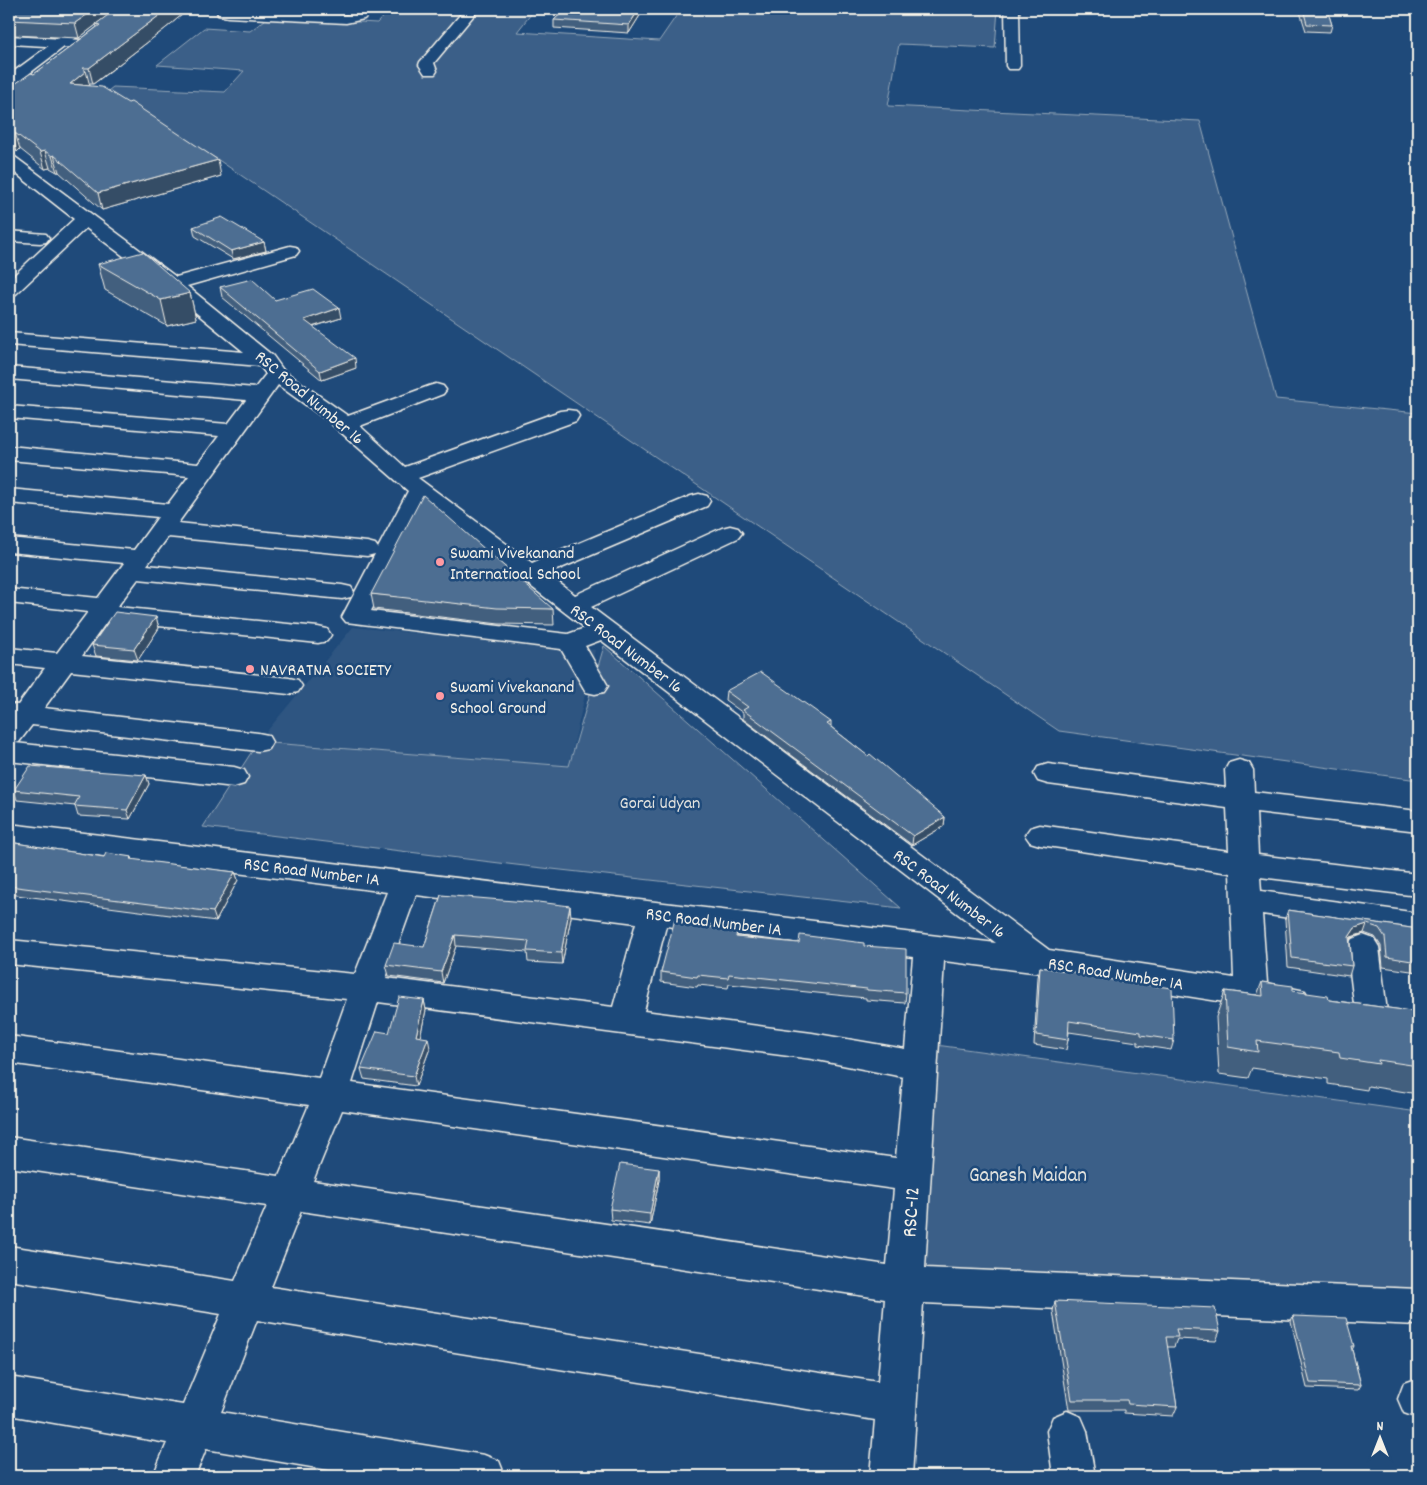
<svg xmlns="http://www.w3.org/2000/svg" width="1427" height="1485" viewBox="0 0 1427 1485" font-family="Dekko,sans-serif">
<rect width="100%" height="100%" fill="#1f4a7a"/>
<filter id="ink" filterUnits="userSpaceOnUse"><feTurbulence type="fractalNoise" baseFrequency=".02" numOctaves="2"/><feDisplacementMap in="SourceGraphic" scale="10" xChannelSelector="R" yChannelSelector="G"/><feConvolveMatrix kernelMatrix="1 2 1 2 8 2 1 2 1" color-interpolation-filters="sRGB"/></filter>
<g filter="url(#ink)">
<!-- built -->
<path fill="#2d5581" d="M353,627L595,650L569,766L258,742Z"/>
<!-- green -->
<path fill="#3a5f88" stroke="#97a8b8" d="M390,9H535L517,32L659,41L681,9H998L995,48L899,44L888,106L1200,121L1276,399L1418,413V780L1059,731L217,159L104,94L113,87L225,92L244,71L157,65L204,28L250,31L269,17L377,23Z
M604,646L901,908L516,865L203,827L258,742L569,766Z
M922,1043L1418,1112V1307L904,1285Z"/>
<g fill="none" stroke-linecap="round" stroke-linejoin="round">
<defs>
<path id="minor" d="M217,9L346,15L354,13L359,9H374L364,19L346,23L228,17L218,15Z
M465,9H479L434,63L437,71L435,74H425L419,65L420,62Z
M1005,9H1019L1020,66L1018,69H1008L1006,66Z
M9,36L82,40L87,41L89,44L87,47L82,48L9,44Z
M9,155L15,157L176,277L290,246L296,247L299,251L296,255L187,286L273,356L283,370L348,416L429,386L436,384L443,386L446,390L443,394L360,426L405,467L560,411L568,410L576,411L579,416L576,421L418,478L532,563L691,496L699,494L707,496L710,501L707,506L547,574L575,595L722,528L730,526L738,528L742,533L738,538L591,607L1049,950L1234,978L1230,873L1040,845L1030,842L1025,835L1030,828L1040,825L1229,851L1227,808L1048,784L1038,781L1034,774L1038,767L1048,764L1226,788L1225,770L1229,763L1239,760L1249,763L1253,770L1254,792L1418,811V831L1256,812L1258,855L1418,874V896L1260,877L1261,891L1418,913V937L1262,914L1267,983L1305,991L1310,1000L1305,1009L1294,1013L1041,973L944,961L925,1268L1418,1289V1325L923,1303L912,1476H870L875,1420L257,1320L221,1412L484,1455L499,1461L505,1476H364L206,1449L195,1476H153L167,1443L9,1415V1377L183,1405L221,1314L9,1280V1246L235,1281L267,1206L9,1167V1137L279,1176L309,1105L9,1063V1036L319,1078L347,999L9,964V940L355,974L387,892L9,844V824L996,943L601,640L585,646L608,686L604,692L595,694L586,692L561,649L346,622L342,617L375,554L367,556L168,537L147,565L342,585L351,587L354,592L351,597L342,599L138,579L117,607L318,627L327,629L331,635L327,641L318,643L121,622L112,619L110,617L82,656L289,678L298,680L302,686L298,692L289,694L71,671L44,708L258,733L268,735L272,742L268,749L258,751L32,725L19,742L15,743L234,767L244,770L248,777L244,784L234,787L9,761V704L18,705L45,668L9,664V648L57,653L88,612L9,603V589L98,598L124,563L9,552V538L134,550L158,517L9,503V489L168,504L189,476L9,460V446L198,464L219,436L9,418V406L228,424L246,400L9,379V367L255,388L266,374L260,366L9,345V333L244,352L161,284L86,228L16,294L9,296V280L74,219L9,168ZM278,385L328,421L408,491L378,548L375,544L367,542L178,523ZM424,504L585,628L568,634L371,611ZM416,895L636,923L613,1007L386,978ZM666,926L913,957L905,1049L812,1033L644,1011ZM378,1002L812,1059L903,1077L896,1158L352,1083ZM342,1110L894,1189L887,1265L313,1181ZM301,1211L885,1299L878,1382L271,1287Z
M9,231L46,234L49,238L46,242L40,243L9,241Z
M1363,935L1374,939L1379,947L1387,1012L1383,1021L1371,1025L1359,1021L1355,1012L1347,947L1352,939Z
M1418,1378V1418L1404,1413L1398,1399L1404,1383Z
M1067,1411L1081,1417L1087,1431L1095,1476H1053L1047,1431L1053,1417Z"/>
<path id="major" d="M99,9H114L14,85L9,86V75Z"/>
</defs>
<!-- minor casing -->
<use href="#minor" stroke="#f4f1e8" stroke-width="3"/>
<!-- major casing -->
<use href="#major" stroke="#f4f1e8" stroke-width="3"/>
<!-- minor -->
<use href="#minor" fill="#1f4a7a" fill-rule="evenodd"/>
<!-- major -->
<use href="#major" fill="#1f4a7a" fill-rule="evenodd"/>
</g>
<!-- wall -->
<path fill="#425f7e" stroke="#f4f1e8" d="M9,9H189L166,28L100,79L93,84H89V86L221,176L102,210L59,172H57L50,168L45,169L20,149L17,152L9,145V69L12,70L16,84L34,74L97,27L96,25L79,38L12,35L15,46L9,51Z
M566,9H644L629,33L554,28V20Z
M1299,9H1327L1332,25L1330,32L1306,31Z
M193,227L264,242L266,251L233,259L195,236Z
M98,264L190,293L196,319L167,326L105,290Z
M220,287L275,300L341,318L313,327L356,368L322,380L222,297Z
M371,594L553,609L554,625L499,624L374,609Z
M156,617L159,628L138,660L96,656L92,645Z
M726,691L831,722V727L945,817L944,826L912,845L743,719V713L725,700Z
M146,775L149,784L130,819L78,816L75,806L17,800L14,790Z
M9,842L104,857H132L133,860L235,872L238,880L216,921L9,894Z
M441,895L571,917L562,964L528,962L527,952L456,946L443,983L389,976L386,965L424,947Z
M1288,910L1418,929V972L1383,967L1381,946L1375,937L1364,933L1351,937L1350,940L1352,966L1349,976L1288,967L1285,919Z
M710,924V927L737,930V937L799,943L864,946L906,993L905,1003L866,1000V998L729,984L728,988L698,985L697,987L661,982V972Z
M1040,967L1105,979L1174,1040L1171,1050L1138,1045V1042L1069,1032L1068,1040L1066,1050L1034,1045L1038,977Z
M1262,982L1293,991L1329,1000L1418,1012V1094L1368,1086L1367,1090L1328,1084V1079L1252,1068L1248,1078L1219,1074L1216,1017L1225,991L1257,995Z
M424,1000L426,1010L420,1037L430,1048L416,1086L364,1079L361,1069L389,1033Z
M659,1169V1180L650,1225L611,1220L610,1209Z
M1055,1301L1220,1331L1216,1341L1177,1339L1174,1347H1167L1177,1407L1173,1416L1124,1413V1410H1069L1053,1311Z
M1293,1316L1354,1346L1352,1350L1361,1385L1358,1390L1307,1388L1291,1321Z"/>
<!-- shaded-wall -->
<path fill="#364d66" stroke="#f4f1e8" d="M95,9H118L96,24V25L79,38L75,23Z
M168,9H189L166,28L93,84L89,68Z
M639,9H644L629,33V25Z
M11,31L15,46L9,51V33Z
M12,70L16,85L9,92V72Z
M86,71L90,86L70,84Z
M15,133L20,149L17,152L12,135Z
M45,151L50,168L45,169L40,152Z
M54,155L59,172H57L52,156Z
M218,160L221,176L102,210L98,193Z
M264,242L266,251L233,259L231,251Z
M190,293L196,319L167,326L161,300Z
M339,308L341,318L305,329L304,320Z
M355,358L356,368L322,380L320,371Z
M156,617L159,628L138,660L134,649Z
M146,775L149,784L130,819L127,810Z
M945,817L944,826L912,845L913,836Z
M235,872L238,880L216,921L213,912Z
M570,906L571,917L562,964L561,953Z
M1367,924L1364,933L1351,937L1345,946L1349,937L1355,928Z
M455,935L456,946L443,983L441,972Z
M424,1000L426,1010L418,1046L416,1036Z
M428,1038L430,1048L416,1086L414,1076Z
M659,1169V1180L650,1225V1214Z"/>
<!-- building -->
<path fill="#4d6e92" stroke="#f4f1e8" d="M9,9H95L75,23L9,20Z
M116,9H168L89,68H82L86,71L70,84L102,87L128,103L131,102L218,160L98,193L54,155L52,156L45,151L40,152L15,133L12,135L9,133V88L31,73L34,74L100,25L96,24Z
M566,9H639L629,25L554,20Z
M1303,9H1327L1332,25L1307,24Z
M222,217L264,242L231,251L193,227Z
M143,252L190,293L161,300L98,264Z
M252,279L275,300L313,289L339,308L304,320L355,358L320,371L220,287Z
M423,495L553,609L497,608L371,594Z
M115,612L156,617L134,649L92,645Z
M761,672L831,722L827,724L868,756L870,754L945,817L913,836L743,710L748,707L726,691Z
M30,766L146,775L127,810L74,806L79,797L14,790Z
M9,842L104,857L106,853L132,857L130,859L235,872L213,912L9,886Z
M441,895L538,903V902L570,906L561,953L527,951L529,941L455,935L441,972L386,965L394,943L424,947Z
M1288,910L1418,929V962L1387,957L1385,937L1379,928L1367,924L1355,928L1349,937L1352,966L1292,958Z
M675,919L710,924V927L737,930L736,937L799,943L800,935L864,943V946L906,949V993L867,990V989L729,974L728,978L698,975L697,977L661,972Z
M1040,967L1105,977V979L1172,988L1174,1040L1141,1035V1032L1069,1021L1068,1040L1036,1035Z
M1262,982L1293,986V991L1328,996L1329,1000L1418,1012V1066L1378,1060L1379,1064L1340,1058L1339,1052L1257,1041L1258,1052L1228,1047L1225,991L1263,996Z
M399,997L424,1000L416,1036L428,1038L414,1076L361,1069L377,1031L389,1033Z
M620,1164L659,1169L650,1214L610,1209Z
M1055,1301L1215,1308L1220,1331L1176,1329L1178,1337H1166L1177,1407L1128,1404L1127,1400H1072Z
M1293,1316L1346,1318L1354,1346H1351L1361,1385L1310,1383Z
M192,1474L203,1476H191Z"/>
</g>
<!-- markers -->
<g fill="#ff9aa2" stroke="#1f4a7a" stroke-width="2">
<circle cx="440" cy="562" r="5"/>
<circle cx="250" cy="669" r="5"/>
<circle cx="440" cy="696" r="5"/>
</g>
<g text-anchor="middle" stroke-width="5" stroke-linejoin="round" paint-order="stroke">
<!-- street labels -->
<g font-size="18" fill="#f4f1e8" stroke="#1f4a7a">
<text transform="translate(310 397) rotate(40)" y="6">RSC Road Number 16</text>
<text transform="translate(627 648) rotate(37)" y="6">RSC Road Number 16</text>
<text transform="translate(312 871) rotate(7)" y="6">RSC Road Number 1A</text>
<text transform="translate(950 893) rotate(37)" y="6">RSC Road Number 16</text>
<text transform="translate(714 921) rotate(7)" y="6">RSC Road Number 1A</text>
<text transform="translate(1116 973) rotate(9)" y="6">RSC Road Number 1A</text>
</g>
<!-- poi labels -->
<g font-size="18" fill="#f4f1e8" stroke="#1f4a7a" text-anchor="start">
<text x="450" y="558">Swami Vivekanand<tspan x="450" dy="21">Internatioal School</tspan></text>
<text x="260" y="675">NAVRATNA SOCIETY</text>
<text x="450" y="692">Swami Vivekanand<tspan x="450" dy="21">School Ground</tspan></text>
</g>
<!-- park labels -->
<g font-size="18" fill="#e1e2de" stroke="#1f4a7a">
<text x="660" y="808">Gorai Udyan</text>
</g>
<!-- near-park labels -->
<g font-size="21" fill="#e1e2de" stroke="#1f4a7a">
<text x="1028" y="1181">Ganesh Maidan</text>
</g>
<!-- near-street labels -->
<g font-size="21" fill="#f4f1e8" stroke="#1f4a7a">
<text transform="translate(910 1212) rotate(-86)" y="7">RSC-12</text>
</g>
</g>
<!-- margin -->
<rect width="1427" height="1485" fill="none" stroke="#1f4a7a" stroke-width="30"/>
<rect x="15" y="15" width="1397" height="1455" fill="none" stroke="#f4f1e8" stroke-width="2" filter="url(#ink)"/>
<!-- north arrow -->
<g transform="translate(1380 1438)" stroke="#1f4a7a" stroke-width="4" paint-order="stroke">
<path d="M0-4L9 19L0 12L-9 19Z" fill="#f4f1e8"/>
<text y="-8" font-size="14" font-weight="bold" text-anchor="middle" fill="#f4f1e8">N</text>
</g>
</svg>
